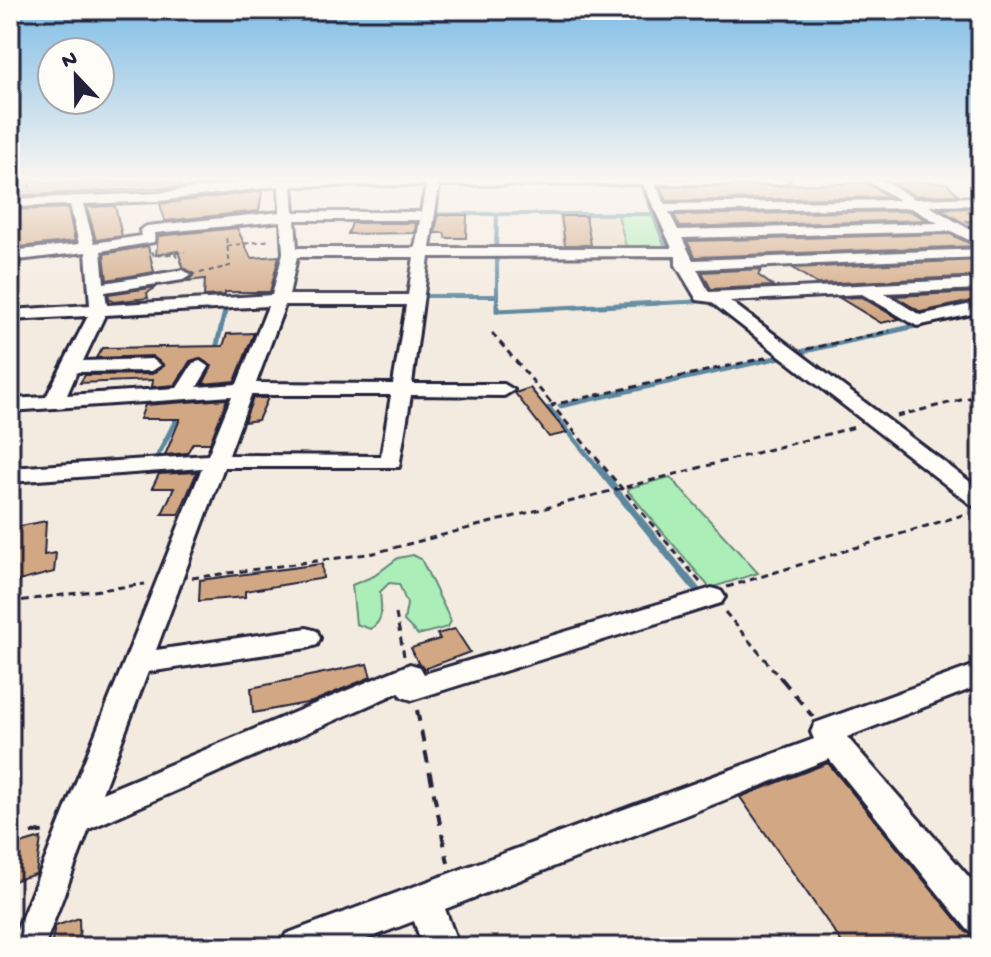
<svg xmlns="http://www.w3.org/2000/svg" width="991" height="957" viewBox="0 0 991 957" font-family="'Gochi Hand',sans-serif">
<rect width="100%" height="100%" fill="#f4ebe0"/>
<filter id="ink" filterUnits="userSpaceOnUse"><feTurbulence type="fractalNoise" baseFrequency=".0125" numOctaves="2"/><feDisplacementMap in="SourceGraphic" scale="16" xChannelSelector="R" yChannelSelector="G"/><feConvolveMatrix kernelMatrix="1 2 1 2 8 2 1 2 1" color-interpolation-filters="sRGB"/></filter>
<g filter="url(#ink)">
<!-- built -->
<path fill="#ead7c4" d="M558,215H618L627,250H562Z"/>
<!-- green -->
<path fill="#abeeb8" stroke="#66887a" stroke-width="2" d="M618,215H652L666,250H627Z
M670,477L758,573L710,588L628,491L629,488Z
M413,555L421,559L451,621L448,627L418,635L404,621L407,604L399,584L389,583L380,592C381,607 385,621 370,629L356,624L352,585L374,576L398,558Z"/>
<g fill="none" stroke-linecap="round" stroke-linejoin="round">
<!-- stream-far2 -->
<path stroke="#5c879f" stroke-width="4" d="M641,184L668,248
M434,214H654
M496,250L497,214
M497,255V305
M672,256L694,295
M423,296H497
M617,305L709,301"/>
<!-- stream-far1 -->
<path stroke="#5c879f" stroke-width="5" d="M497,303V311L659,303
M926,324L962,316
M215,353L226,307
M796,353L920,325
M200,380L215,360
M560,406L785,356
M549,408L598,468
M155,461L188,397"/>
<!-- stream -->
<path stroke="#5c879f" stroke-width="7" d="M597,466L614,487
M617,492L700,594L694,595"/>
</g>
<!-- building -->
<path fill="#d2a884" stroke="#22223b" stroke-width="2" d="M14,180H41L42,183L180,180L181,187L10,196Z
M922,182L946,183L959,195L916,196L893,183Z
M867,183L889,197L667,201L660,187Z
M262,191L259,211L165,221L160,204Z
M115,206L122,236L96,240L87,207Z
M68,208L75,241L10,248V210Z
M974,208L978,212H969L980,221H967L981,233L940,209Z
M910,211L927,220L680,227L674,215Z
M438,215H467L466,238H446L444,233H435Z
M561,216H586L591,245H565Z
M352,223H416L415,233L348,234Z
M237,228L251,258L279,256L270,292H225V295L204,296L205,279L188,281L194,274L183,267L178,251L156,255L158,236Z
M950,234L975,246L695,257L687,241Z
M148,246L154,272L107,280L104,254Z
M981,260V276L817,284L793,268Z
M762,269L758,275L773,286L711,289L702,272Z
M157,287L147,293L148,298L113,302L109,298L108,294Z
M981,292V299L921,312L894,296Z
M861,297L899,319L881,323L840,298Z
M254,333L235,381L203,384L212,366L199,358L190,361L175,385L152,387L153,380L80,383L85,375L152,374L164,366L152,356L96,358L102,348L223,346L227,334Z
M530,388L567,433L549,437L515,393Z
M253,398H268L258,420L244,422Z
M227,399L210,443H193L187,453L165,455L180,419H140L145,405Z
M197,472L179,514H162L174,488H152L159,474Z
M46,521L44,555L56,553L54,572L11,583L15,541L10,542V528Z
M322,564L323,578L319,579L245,591V597L199,601L200,580Z
M455,629L470,652L424,669L418,663L411,648L440,639L437,634Z
M367,664L371,677L312,702L253,713L251,688Z
M828,763L966,932L981,938V947H845L740,797Z
M41,838L36,874L10,882V847Z
M79,918L80,947H51L55,926Z"/>
<g fill="none" stroke-linecap="round" stroke-linejoin="round">
<defs>
<path id="minor" d="M258,180H789L783,184H655L665,204L899,200L867,180H882L915,199L981,197V205L929,206L981,236V246L951,231L682,238L693,260L981,249V257L697,269L709,292L981,279V289L884,293L920,315L981,302V312L917,326L862,294L730,301L981,490V508L973,506L711,302L697,300L676,265V256L429,257L412,384H504L514,390L504,396L411,395L399,467H224L156,650L307,628L317,631L320,638L317,645L307,648L148,672L102,793L410,664L420,667L424,674L712,588L721,591L725,597L721,603L412,700L402,697L399,692L89,829L44,947H10L202,468L10,482V468L208,455L232,396L10,411V399L46,397L88,316L10,320V310L90,305L86,252L10,261V251L79,244L70,205L10,207V199L159,193ZM643,184L672,248H430L439,185ZM426,185L421,212H294L292,186ZM279,186L280,212L147,226L140,230L141,236L94,243L83,204L159,201ZM911,208L938,223L678,230L669,212ZM295,220H420L415,248H297ZM281,221L283,253L272,295L107,305L105,292L183,280L191,275L183,270L104,283L101,251L154,242L155,233ZM297,257H414L408,295H289ZM285,305H406L393,384L256,383ZM268,306L237,384L197,387L209,367L200,361L193,363L177,388L67,395L77,372L152,371L161,365L152,359L83,361L105,315ZM251,395H391L381,456L229,455Z
M981,663V685L847,737L981,891V935L968,930L829,759L445,909L459,947H423L414,921L346,947H281L286,934L299,929L814,739L811,732L815,723Z"/>
</defs>
<!-- minor casing -->
<use href="#minor" stroke="#22223b" stroke-width="6"/>
<!-- path-far2 -->
<path stroke="#22223b" stroke-width="2" stroke-dasharray="5 4" stroke-linecap="butt" d="M10,186L30,185L29,189
M227,246L271,240
M152,251L154,256L185,252
M175,253L178,261
M200,273L230,266L226,237"/>
<!-- path-far1 -->
<path stroke="#22223b" stroke-width="3" stroke-dasharray="7 5" stroke-linecap="butt" d="M492,333L553,405
M807,349L890,331
M897,416L981,395
M192,578L374,553L855,427
M700,582L552,405L769,357
M727,587L969,513
M10,602L145,584
M725,612L782,680
M396,614L404,656"/>
<!-- path -->
<path stroke="#22223b" stroke-width="4" stroke-dasharray="12 9" stroke-linecap="butt" d="M781,678L813,717
M417,710L448,863
M10,836L47,831"/>
<!-- minor -->
<use href="#minor" fill="#fdfcf7" fill-rule="evenodd"/>
</g>
</g>
<!-- sky -->
<linearGradient id="sky" x2="0" y2="1"><stop stop-color="#7fbde6"/><stop offset="0.57" stop-color="#faf6f1"/><stop offset="1" stop-color="#faf6f1" stop-opacity="0"/></linearGradient>
<rect width="991" height="314" fill="url(#sky)"/>
<!-- margin -->
<rect width="991" height="957" fill="none" stroke="#fdfcf7" stroke-width="40"/>
<rect x="20" y="20" width="951" height="917" fill="none" stroke="#22223b" stroke-width="3" filter="url(#ink)"/>
<!-- north arrow -->
<g transform="translate(76 76) rotate(338)"><circle r="38" fill="#fdfcf7" stroke="#a5a5ac" stroke-width="2"/>
<path d="M0-6L14 30L0 20L-14 30Z" fill="#22223b"/>
<text y="-12" font-size="22" font-weight="bold" text-anchor="middle" fill="#22223b">N</text>
</g>
</svg>
